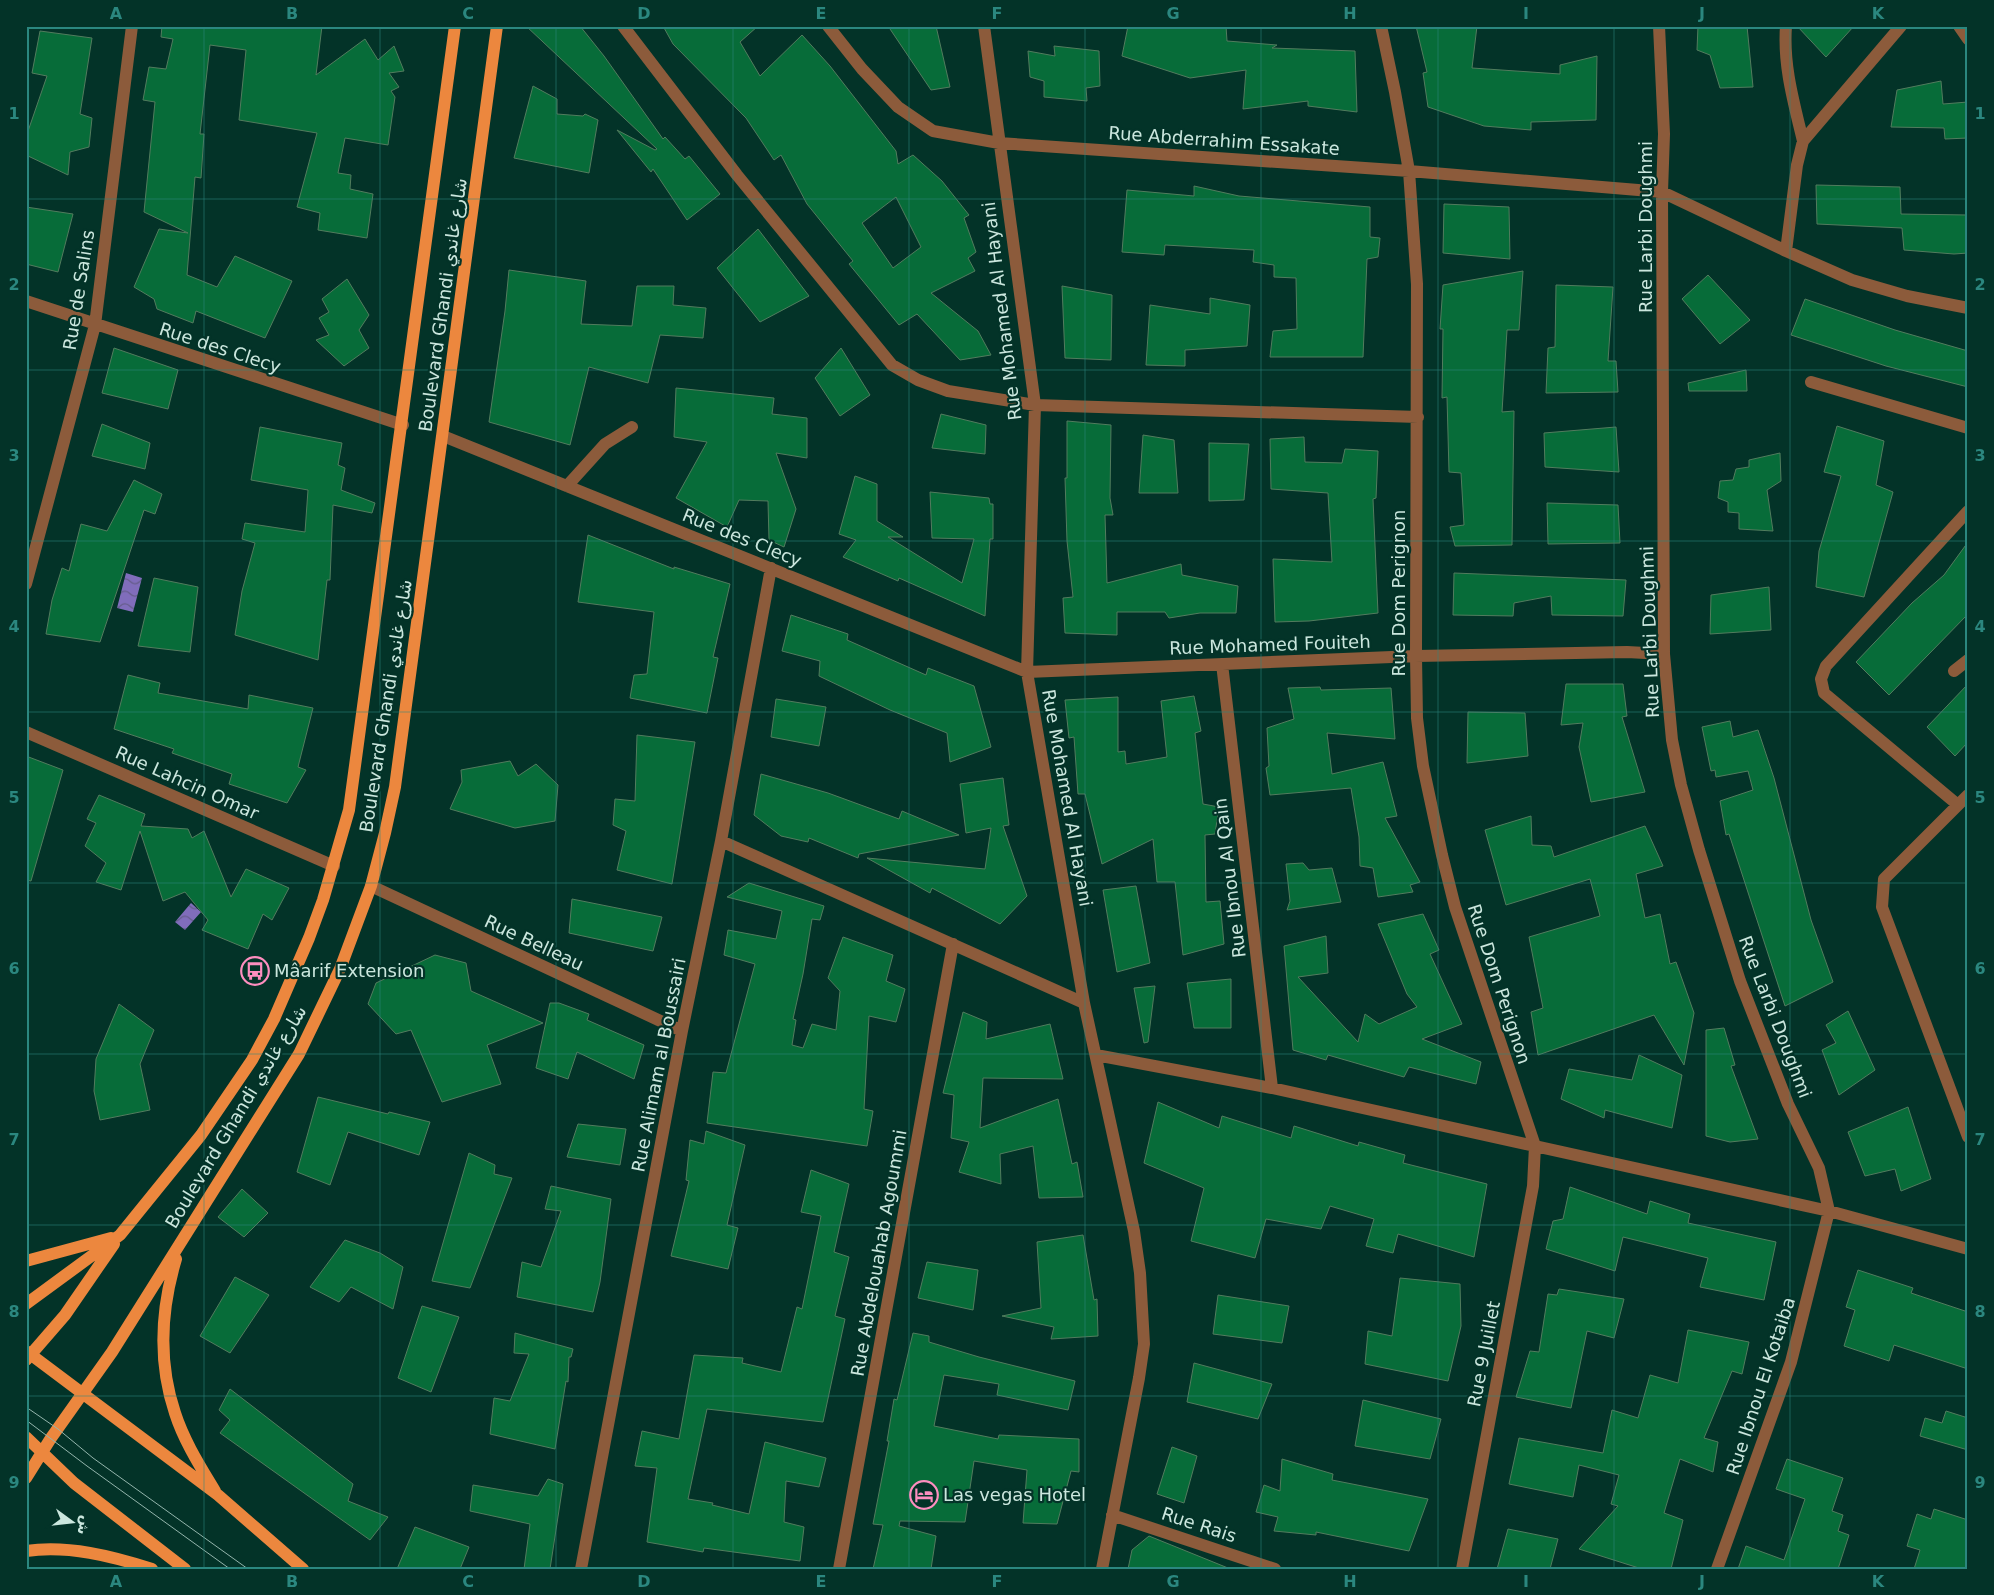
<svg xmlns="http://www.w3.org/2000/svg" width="1994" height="1595" viewBox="0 0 1994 1595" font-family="'DejaVu Sans','Noto Naskh Arabic',sans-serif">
<defs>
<pattern id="water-waves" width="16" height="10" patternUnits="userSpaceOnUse" patternTransform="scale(1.25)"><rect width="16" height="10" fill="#806dbb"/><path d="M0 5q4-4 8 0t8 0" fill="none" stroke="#655d8b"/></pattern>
</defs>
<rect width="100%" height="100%" fill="#033328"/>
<!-- water -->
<path fill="url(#water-waves)" d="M126,573L142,578L133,612L117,608Z
M191,903L201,912L185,930L175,922Z"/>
<!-- building -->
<path fill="#076c39" stroke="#527c5e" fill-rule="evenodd" d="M162,26H322L316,75L365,39L378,60L394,46L404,71L389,73L399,87L391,91L395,97L388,145L345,138L338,173L351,175L350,189L373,194L367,238L318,230L320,213L297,207L317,133L239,120L246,50L210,45L200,134H204L201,178L195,177L187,275L217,287L235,256L292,281L265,338L196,311L193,323L157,309L154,299L134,287L159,229L188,233L144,212L155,102L143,100L149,67L166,69L173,39L161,37Z
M526,26H580L604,56L663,139L665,137L685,159L689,156L720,194L687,220L653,169L651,172L617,130L655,150L657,149Z
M663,26H758L740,42L760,76L802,35L830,66L896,151L898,164L913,155L942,181L969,215L964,218L976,252L968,258L975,271L931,293L978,331L991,355L960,360L917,314L899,325L849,264L853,261L807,204L781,155L774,160L746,118L673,44ZM896,197L921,247L893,268L862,223Z
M888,26H936L950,87L931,90Z
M1128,26H1226L1227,41L1277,45L1272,48L1355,51L1357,112L1308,106V101L1243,109L1246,70L1190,78L1122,56Z
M1416,26H1477L1472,68L1560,74V65L1597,56L1596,120L1531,122V130L1484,126L1428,107L1423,73L1427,72Z
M1698,26H1747L1753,87L1720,88L1710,55L1697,50Z
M1797,26H1854L1826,57Z
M40,31L92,38L80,114L92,118L89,147L70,152L68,175L26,155V137L47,76L32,73Z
M1054,46L1099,51L1100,86L1086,88L1087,101L1044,97V81L1030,77L1028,51L1055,56Z
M1941,81L1943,104L1968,102V138L1945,139L1944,128L1891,127L1897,90Z
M533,86L557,99V114L583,116L585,114L598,120L589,173L514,158Z
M1816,185L1900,187L1901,214L1968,215V253L1954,254L1904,250L1902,228L1817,224Z
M1194,186L1239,196L1370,207V237L1380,238L1378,257L1367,259L1363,357H1270L1273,331L1297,329L1296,278L1274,277V265L1253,262L1254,250L1165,245L1164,255L1122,252L1127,190L1194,196Z
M1444,204L1509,207L1510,259L1443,253Z
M26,207L73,214L58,272L26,264Z
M758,229L809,296L760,322L717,268Z
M509,270L586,281L581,324L632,326L637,286H674L673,305L706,308L703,338L660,335L648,383L589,367L570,445L489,422L505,311Z
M1523,271L1519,330H1507L1502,412L1514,411L1512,545L1455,546L1450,527L1464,525L1461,473L1449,472L1447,397L1442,398L1443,329H1440L1443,285Z
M1708,275L1750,320L1720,344L1682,299Z
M347,279L369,315L359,330L369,348L344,366L316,340L329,335L319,318L329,312L322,299Z
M1556,285L1613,287L1608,361H1616L1618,392L1546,393L1548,348L1555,347Z
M1062,286L1112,295L1111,360L1065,358Z
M1210,298L1250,305L1247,346L1185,350V366L1146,365L1150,305L1210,314Z
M1805,299L1895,330L1968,351V387L1886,366L1791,335Z
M114,348L178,370L168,409L102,393Z
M841,348L870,395L840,416L815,378Z
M1746,370L1747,391H1689L1688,383Z
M676,388L774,398L772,414L807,418V458L776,453L796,509L784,547L769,540L768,501L739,500L727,527L676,498L707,442L674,437Z
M941,414L986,425L985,454L932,448Z
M1067,421L1111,425L1110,498L1113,515H1105L1107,583L1181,564L1182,575L1238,586L1236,613H1200L1169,618L1165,612H1117V635L1065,633L1063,598L1073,597L1067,541L1065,478H1067Z
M102,424L150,443L145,469L92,456Z
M1837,426L1884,441L1876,485L1893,492L1864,597L1816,587L1819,551L1841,476L1824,472Z
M260,427L342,443L338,465L345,468L341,490L375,503L372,513L333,505L330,580H327L318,660L235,635L242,591L255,543L242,539L245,523L305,532L308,490L251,480Z
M1616,427L1619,472L1545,467L1544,433Z
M1143,435L1174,440L1178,493H1139Z
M1304,437L1305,462L1342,463L1345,449L1378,451L1376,498L1373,499L1378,613L1309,621L1275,622L1273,559L1332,562L1328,493L1271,489L1270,439Z
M1209,443L1249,444L1244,500L1209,501Z
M1780,453L1781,481L1767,490L1773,531L1739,529V513L1728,512V502L1718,498L1720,481L1733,480L1736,469L1749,467V460Z
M855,476L877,484V521L903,537H888L962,583L974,539L932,538L930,492L989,498L990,504H993V539H990L985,616L899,578L898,581L843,557L856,540L839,534Z
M134,480L162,494L155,514L144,510L100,642L46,634L52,600L62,568L69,571L81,524L107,531Z
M1547,503L1618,505L1620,543L1548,544Z
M588,535L674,569V567L730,584L713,657L718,658L707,713L630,698L634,675L647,674L654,612L578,602Z
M1968,542V614L1889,695L1856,662L1912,603L1944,575Z
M1454,573L1626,580L1623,616L1552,615L1551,596L1514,603L1513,616L1453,615Z
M154,578L198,587L190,652L138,646Z
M1769,587L1771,630L1710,634L1711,595Z
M791,615L848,634L847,640L926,675L928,668L974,686L991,747L950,762L947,733L890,710L819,676L820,661L782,651Z
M128,675L160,683L158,693L248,709L249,695L313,708L298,767L306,770L287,803L229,784L232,774L172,753L174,749L114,729Z
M1566,684H1623L1627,716L1622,717L1645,792L1591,802L1579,747L1583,723L1561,725Z
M1968,684V742L1955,756L1927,727Z
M1320,687L1321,690L1391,688L1395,739L1327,733L1332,774L1383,762L1397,816L1385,818L1420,882L1410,885L1413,892L1378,897L1373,868L1360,866L1359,837L1351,788L1270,795L1266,768L1269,766L1267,728L1294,719L1288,688Z
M1194,696L1201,731L1195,733L1203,804L1219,807L1215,834L1205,835L1206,902L1220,901L1224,944L1183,955L1175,882H1157L1153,839L1102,864L1085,794H1078L1074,737L1069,738L1065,700L1118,697V752L1125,751L1126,764L1167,757L1161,701Z
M776,699L826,707L819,746L771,737Z
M1468,712L1525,713L1528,756L1467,763Z
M1730,721L1733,737L1758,730L1774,778L1811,920L1833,982L1785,1006L1729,834L1726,835L1720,801L1753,790L1748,771L1716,777L1715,770L1711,771L1702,727Z
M637,735L695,742L672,884L617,870L626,831L613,825L615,799L635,801Z
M26,756L63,770L31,881L26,880Z
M510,761L518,776L536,764L558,785L555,821L515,828L450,809L462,782L461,770Z
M761,774L828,793L899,819L902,811L959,835L859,854L858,858L809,838L808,842L781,836L754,815Z
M1003,778L1009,825L1003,826L1027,896L1000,924L932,888L930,893L867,858L985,869L991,828L966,833L960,784Z
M99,795L145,814L141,826L188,829L192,838L204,831L231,897L246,869L289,888L272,920L263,914L248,949L202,930L208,920L185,892L163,901L140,831L121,890L96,882L106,863L85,846L96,823L87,819Z
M1531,816L1532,845L1551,846L1554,857L1645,826L1663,866L1636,874L1645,918L1660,914L1670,964L1676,962L1694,1013L1684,1065L1654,1015L1538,1055L1531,1012L1543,1008L1529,937L1600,916L1590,879L1506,905L1485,830Z
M1303,863L1309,870L1332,868L1341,902L1287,910L1290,901L1286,864Z
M749,883L824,906L820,920L812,919L803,974L793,1019L796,1020L792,1045L803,1048L812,1024L836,1030L840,991L828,978L843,937L893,955L886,981L905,989L896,1022L869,1016L864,1109L873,1111L867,1146L707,1123L713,1072L726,1073L755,964L724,955L728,930L776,939L782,911L727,897Z
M1136,886L1150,963L1117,972L1103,890Z
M572,899L662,917L653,951L569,933Z
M1423,914L1439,950L1430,954L1462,1024L1422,1039L1481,1062L1476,1084L1409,1067L1404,1077L1328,1055L1326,1060L1293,1050L1284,946L1326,936L1328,973L1298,977L1358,1042L1365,1014L1379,1024L1417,1007L1407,994L1378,924Z
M435,955L466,963L471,991L543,1023L487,1045L501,1084L442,1102L411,1030L396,1034L368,1004L376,983Z
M1231,979V1028H1194L1187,983Z
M1155,986L1148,1042L1144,1043L1134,988Z
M550,1003H559L589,1014L587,1020L644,1045L634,1079L577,1052L568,1079L536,1068Z
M119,1004L154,1030L140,1064L150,1110L100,1120L94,1091L96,1059Z
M1848,1011L1875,1070L1839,1095L1822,1050L1836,1043L1826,1025Z
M963,1012L987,1022L986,1039L1050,1024L1063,1079L983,1078L980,1128L1058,1099L1072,1164L1077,1162L1083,1197L1039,1198L1033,1146L1000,1154L1001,1184L959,1172L969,1142L951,1138L954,1095L943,1093Z
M1724,1028L1735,1065L1731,1066L1758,1139L1730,1142L1706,1136V1030Z
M1639,1055L1682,1075L1672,1128L1605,1110L1604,1118L1561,1099L1569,1069L1632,1080Z
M318,1097L388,1114L389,1112L430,1122L419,1155L348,1132L330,1185L297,1172Z
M1158,1102L1219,1128L1222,1116L1291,1138L1294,1126L1358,1146L1359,1142L1405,1155L1403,1163L1487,1184L1474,1257L1398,1234L1393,1253L1366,1246L1374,1219L1330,1206L1321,1229L1266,1219L1255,1258L1191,1241L1204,1188L1144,1163Z
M1908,1107L1931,1179L1901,1191L1895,1169L1865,1176L1848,1132Z
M578,1124L626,1129L620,1165L567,1157Z
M706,1131L745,1145L727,1225L738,1228L728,1269L671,1256L689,1181L686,1180L690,1140L704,1144Z
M469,1153L495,1165L494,1174L512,1178L470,1288L432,1281Z
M811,1170L849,1184L834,1252L849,1257L835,1316L845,1319L823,1422L707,1409L688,1499L713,1503L712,1505L749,1514L765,1442L826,1458L819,1487L786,1481L784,1522L804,1527L800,1561L704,1548L703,1552L647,1542L657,1468L635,1466L642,1431L679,1439L694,1355L743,1358L742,1363L781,1372L797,1307L802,1309L821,1216L801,1212Z
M551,1186L611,1199L600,1282L593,1312L517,1297L522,1262L541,1267L561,1211L545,1209Z
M1570,1187L1647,1214L1650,1201L1690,1214L1688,1223L1776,1242L1764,1300L1700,1287L1708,1258L1623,1237L1615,1271L1546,1249L1553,1221L1563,1219Z
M242,1189L268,1213L244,1237L218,1217Z
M1083,1235L1094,1300L1097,1299L1098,1336L1051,1339L1054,1327L1002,1316L1041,1308L1037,1242Z
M345,1240L380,1253L403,1267L393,1309L351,1287L339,1302L310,1287Z
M927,1262L978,1270L973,1310L918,1298Z
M1858,1270L1913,1288L1911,1293L1968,1312V1369L1894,1345L1889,1361L1844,1346L1855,1310L1846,1307Z
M235,1277L269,1295L230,1353L200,1336Z
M1400,1278L1460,1284L1461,1326L1448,1381L1365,1364L1368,1331L1392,1336Z
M1559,1289L1624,1299L1614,1338L1587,1331L1571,1408L1516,1397L1530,1351L1539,1352L1548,1294L1557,1295Z
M1218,1295L1289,1306L1282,1343L1213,1334Z
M422,1306L459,1317L431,1392L398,1378Z
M1688,1330L1749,1342L1742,1374L1732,1371L1704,1438L1718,1442L1713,1472L1680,1459L1664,1513L1683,1520L1671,1569H1642L1579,1549L1618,1506L1611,1504L1619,1475L1579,1465L1573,1497L1509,1484L1519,1438L1603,1453L1612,1410L1638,1418L1650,1375L1678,1383Z
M515,1333L573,1349L571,1357H569L568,1382L566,1381L555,1449L490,1434L494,1398L510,1401L529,1354L514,1353Z
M913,1333L929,1336V1342L979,1357L1075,1381L1068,1410L997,1395L999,1384L944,1375L934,1426L998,1439L999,1435L1079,1439V1472L1071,1471L1057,1524L1023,1523L1027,1470L974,1461L965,1522L900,1521L899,1526L936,1536L931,1569H873L883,1525L873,1524L889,1441H887L894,1399L897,1400Z
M1194,1363L1272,1384L1258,1419L1187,1402Z
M230,1389L353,1484L348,1501L388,1517L370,1540L220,1433L230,1420L219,1410Z
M1363,1400L1441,1419L1430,1459L1355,1446Z
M1946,1411L1968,1418V1450L1920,1436L1925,1418L1942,1423Z
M1172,1447L1197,1456L1184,1503L1157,1494Z
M1282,1459L1333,1474L1332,1480L1428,1499L1409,1551L1316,1532V1535L1274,1531L1278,1517L1256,1512L1264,1485L1280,1491Z
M1787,1459L1843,1478L1832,1511L1843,1515L1838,1531L1849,1535L1838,1569H1738L1746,1546L1784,1560L1805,1499L1776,1489Z
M548,1479L563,1484L550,1569H524L530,1524L470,1511L473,1485L538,1496Z
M1934,1509L1968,1520V1569H1914L1920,1550L1907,1546L1917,1514L1931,1519Z
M415,1527L469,1547L460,1569H397Z
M1508,1529L1558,1539L1550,1569H1497Z
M1149,1536L1228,1568V1569H1128L1132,1550Z"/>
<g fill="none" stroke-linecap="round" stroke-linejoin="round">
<!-- minor -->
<path stroke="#8c5b3b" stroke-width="12" d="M623,26L737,175L892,365L918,380L948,391L1035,405L1418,417
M828,26L862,69L898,107L933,131L999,143L1409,171L1662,192L1786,251L1852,280L1907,296L1968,308
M984,26L1035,405L1027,672L1084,1003L1134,1231L1140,1273L1144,1344L1139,1378L1102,1569
M1381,26L1395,92L1409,171L1417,284L1416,656L1417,718L1423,766L1442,855L1455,907L1535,1146L1533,1186L1462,1569
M1659,26L1664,134L1662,192L1664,654L1672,740L1681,785L1699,850L1740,981L1788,1104L1819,1168L1829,1211L1791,1362L1717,1569
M1786,26C1783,66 1794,103 1803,141
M1959,26L1968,39
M1786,251L1797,165L1803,141L1901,26
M26,301L403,425
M1811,382L1968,428
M443,436L1027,672L1416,656L1627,652L1664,654
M567,486L605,444L632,427
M26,584L95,325L132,26
M1222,664L1272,1088
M1954,671L1968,660
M26,732L334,866
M1968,795L1884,879L1882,907L1968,1137
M1958,805L1824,693L1821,679L1826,666L1968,511
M721,841L1084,1003
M371,886L682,1031
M1096,1055L1272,1088L1829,1211L1968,1249
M1112,1515L1275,1569
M581,1569L682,1031L721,841L771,568
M839,1569L953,944"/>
<!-- major -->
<path stroke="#ec873e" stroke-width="12" d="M176,1259C161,1309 158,1362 175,1413C184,1441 200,1466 215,1491
M26,1261L111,1238
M26,1304L120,1235L201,1135L252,1060L274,1019L309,938L323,900L349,810L455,26
M26,1351L218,1495L303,1569
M26,1360L65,1315L114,1244
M26,1437L74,1483L185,1569
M26,1478L51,1438L112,1352L299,1054L340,969L371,886L385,833L395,787L497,26
M26,1551C68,1545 112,1556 152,1569"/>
<!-- tram -->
<path stroke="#94b5ac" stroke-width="1" d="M26,1407L58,1429L93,1458L248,1569
M26,1420L87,1466L230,1569"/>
</g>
<!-- grid -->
<path fill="none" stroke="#2b877f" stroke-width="1" stroke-opacity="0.55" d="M204,26V1569M380,26V1569M556,26V1569M733,26V1569M909,26V1569M1085,26V1569M1261,26V1569M1438,26V1569M1614,26V1569M1790,26V1569M26,199H1968M26,370H1968M26,541H1968M26,712H1968M26,883H1968M26,1054H1968M26,1225H1968M26,1396H1968"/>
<!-- icons -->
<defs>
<symbol id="bus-ring" viewBox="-11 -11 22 22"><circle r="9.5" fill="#033328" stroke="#fd8ebf" stroke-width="1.5"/><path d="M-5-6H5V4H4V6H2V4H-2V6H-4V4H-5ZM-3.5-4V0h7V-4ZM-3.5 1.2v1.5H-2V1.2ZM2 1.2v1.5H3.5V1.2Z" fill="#fd8ebf"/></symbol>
<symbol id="hotel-ring" viewBox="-11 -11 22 22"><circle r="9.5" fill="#033328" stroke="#fd8ebf" stroke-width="1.5"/><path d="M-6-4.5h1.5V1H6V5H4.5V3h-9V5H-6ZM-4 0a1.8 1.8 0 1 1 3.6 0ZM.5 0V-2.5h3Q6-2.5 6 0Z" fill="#fd8ebf"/></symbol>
</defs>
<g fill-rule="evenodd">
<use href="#bus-ring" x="239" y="955" width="32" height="32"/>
<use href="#hotel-ring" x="908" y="1479" width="32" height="32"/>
</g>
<g text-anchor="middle" stroke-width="4.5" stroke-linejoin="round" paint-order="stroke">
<!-- street labels -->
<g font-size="18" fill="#cbe7de" stroke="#033328">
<text transform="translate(1224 141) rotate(4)" y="6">Rue Abderrahim Essakate</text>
<text transform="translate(1646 227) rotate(-90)" y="6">Rue Larbi Doughmi</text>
<text transform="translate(79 290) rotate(-81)" y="6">Rue de Salins</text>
<text transform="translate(443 305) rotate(-82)" y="6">Boulevard Ghandi شارع غاندي</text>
<text transform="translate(1002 311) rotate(-97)" y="6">Rue Mohamed Al Hayani</text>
<text transform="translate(220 348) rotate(18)" y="6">Rue des Clecy</text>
<text transform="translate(742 538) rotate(22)" y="6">Rue des Clecy</text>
<text transform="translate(1399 593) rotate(-90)" y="6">Rue Dom Perignon</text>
<text transform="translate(1650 632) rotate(-92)" y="6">Rue Larbi Doughmi</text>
<text transform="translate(1270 645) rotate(-2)" y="6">Rue Mohamed Fouiteh</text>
<text transform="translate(386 706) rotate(-81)" y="6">Boulevard Ghandi شارع غاندي</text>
<text transform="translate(187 783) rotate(24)" y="6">Rue Lahcin Omar</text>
<text transform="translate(1067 798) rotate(80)" y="6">Rue Mohamed Al Hayani</text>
<text transform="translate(1230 878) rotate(-97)" y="6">Rue Ibnou Al Qain</text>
<text transform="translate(534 943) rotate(25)" y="6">Rue Belleau</text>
<text transform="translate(1499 984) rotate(72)" y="6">Rue Dom Perignon</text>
<text transform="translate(1775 1017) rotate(69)" y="6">Rue Larbi Doughmi</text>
<text transform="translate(659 1065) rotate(-79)" y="6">Rue Alimam al Boussairi</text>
<text transform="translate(236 1117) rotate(-59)" y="6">Boulevard Ghandi شارع غاندي</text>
<text transform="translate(879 1253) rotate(-80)" y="6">Rue Abdelouahab Agoummi</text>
<text transform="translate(1484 1354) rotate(-79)" y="6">Rue 9 Juillet</text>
<text transform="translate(1761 1386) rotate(-72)" y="6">Rue Ibnou El Kotaiba</text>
<text transform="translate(1199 1525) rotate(18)" y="6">Rue Rais</text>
</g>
<!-- poi labels -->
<g font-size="18" fill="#cbe7de" stroke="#033328" text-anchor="start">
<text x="274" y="977">Mâarif Extension</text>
<text x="943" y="1501">Las vegas Hotel</text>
</g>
</g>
<!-- border -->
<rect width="1994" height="1595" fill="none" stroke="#033328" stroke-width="55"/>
<!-- north arrow -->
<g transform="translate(72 1522) rotate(105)" stroke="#033328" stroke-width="4" paint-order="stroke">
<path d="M0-4L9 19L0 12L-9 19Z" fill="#cbe7de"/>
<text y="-8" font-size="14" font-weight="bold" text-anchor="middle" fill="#cbe7de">ش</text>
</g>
<rect x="28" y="28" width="1938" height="1540" fill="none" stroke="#2b877f" stroke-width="2"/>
<g font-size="16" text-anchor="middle" font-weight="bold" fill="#2b877f">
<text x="116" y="19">A</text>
<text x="292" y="19">B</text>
<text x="468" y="19">C</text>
<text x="644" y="19">D</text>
<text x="821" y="19">E</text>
<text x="997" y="19">F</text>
<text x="1173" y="19">G</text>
<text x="1350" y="19">H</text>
<text x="1526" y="19">I</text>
<text x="1702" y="19">J</text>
<text x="1878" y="19">K</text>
<text x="14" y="119">1</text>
<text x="1980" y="119">1</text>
<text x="14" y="290">2</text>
<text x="1980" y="290">2</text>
<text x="14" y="461">3</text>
<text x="1980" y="461">3</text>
<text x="14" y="632">4</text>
<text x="1980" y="632">4</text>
<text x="14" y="803">5</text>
<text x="1980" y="803">5</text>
<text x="14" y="974">6</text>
<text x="1980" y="974">6</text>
<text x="14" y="1145">7</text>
<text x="1980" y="1145">7</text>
<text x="14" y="1317">8</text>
<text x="1980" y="1317">8</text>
<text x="14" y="1488">9</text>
<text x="1980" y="1488">9</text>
<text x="116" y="1587">A</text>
<text x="292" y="1587">B</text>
<text x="468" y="1587">C</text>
<text x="644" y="1587">D</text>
<text x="821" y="1587">E</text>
<text x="997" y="1587">F</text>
<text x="1173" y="1587">G</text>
<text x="1350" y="1587">H</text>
<text x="1526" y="1587">I</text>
<text x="1702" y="1587">J</text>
<text x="1878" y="1587">K</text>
</g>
</svg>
